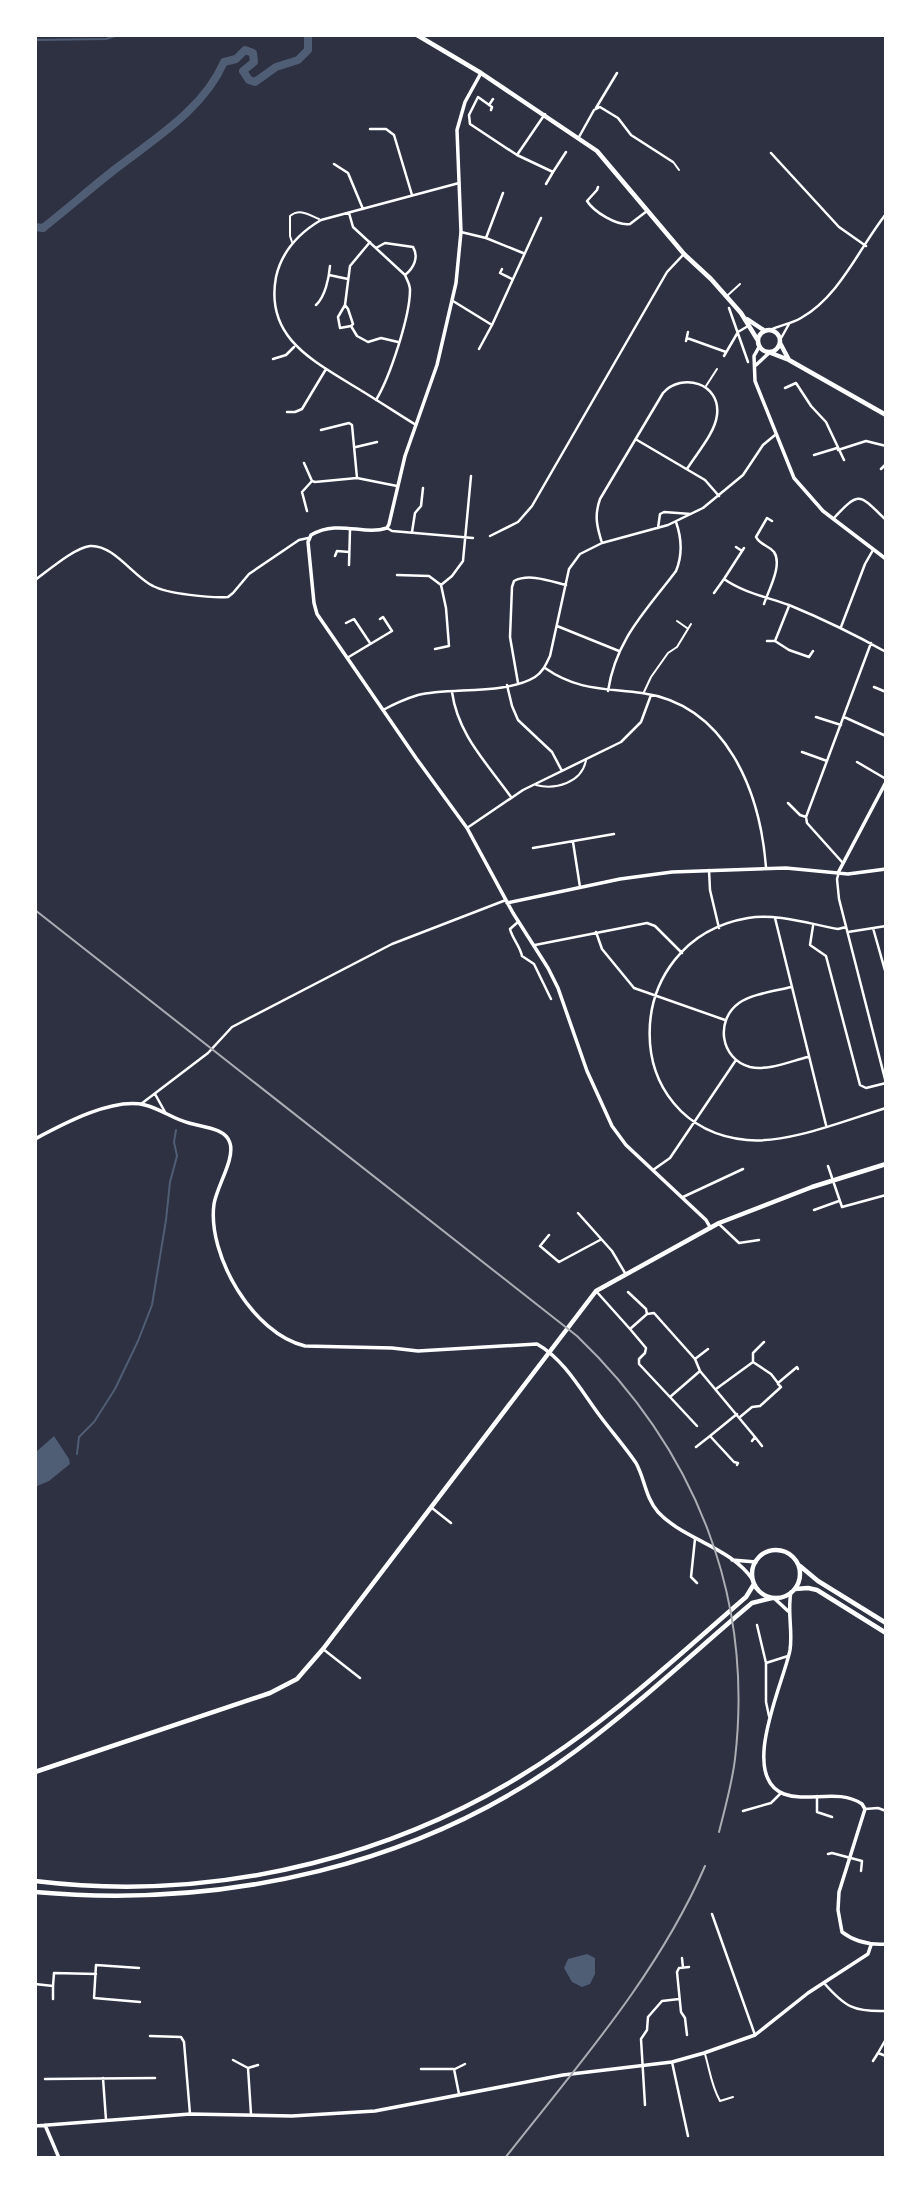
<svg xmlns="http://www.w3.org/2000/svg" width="921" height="2193" viewBox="0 0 921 2193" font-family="'PT Sans Narrow',sans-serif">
<rect width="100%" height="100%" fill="#2d3142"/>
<!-- water -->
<path fill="#4f5d75" d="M54,1436L69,1459L70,1464L49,1481L35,1487V1453Z
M587,1954L595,1958V1974L590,1984L582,1987L572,1982L564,1968L568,1959Z"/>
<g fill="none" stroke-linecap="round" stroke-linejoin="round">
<!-- stream -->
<path stroke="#4f5d75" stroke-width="2" d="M35,40L106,39L118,35
M77,1454L79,1437L94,1422L115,1389L138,1341L152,1305L166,1220L170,1182L177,1156L174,1142L176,1130"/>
<!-- river -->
<path stroke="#4f5d75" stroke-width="8" d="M35,227L43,228C67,209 90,189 114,170C154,139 203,110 224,62L236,59L245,50L253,53L254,62L243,71L249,80L255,82L276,67L298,60L308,50V35"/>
<!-- service -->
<path stroke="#fff" stroke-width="2" d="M674,163L679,170
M292,242L290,236V216C300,208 309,215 319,219
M728,295L740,284
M706,386L717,369
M677,621L687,628
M644,692L651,677L668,653L677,647L691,624
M536,785C555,790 582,783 586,760
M705,2054C710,2071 711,2085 720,2101L733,2097"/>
<!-- minor -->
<path stroke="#fff" stroke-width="2.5" d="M489,105L493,99
M596,108L617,73
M491,110L492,107L478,97L469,115L470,124L517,155L545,114
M370,129H386L394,135L412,195
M579,137L594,110L600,107L618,118L631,135L673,162
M771,153L839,227L866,246
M517,155L553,172L566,152
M334,164L348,173L363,209
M546,184L553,172
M598,187L597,190L587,201C594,212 617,226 630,224L647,211
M349,213L353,227L405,275C407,280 410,284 410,290C410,316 390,377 376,400
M461,232L486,238L523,253
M486,238L503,193
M376,248L385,243L413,247C419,257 414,268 405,275
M502,269L500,273L512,279
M329,275L348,279
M453,301L492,325
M316,305C325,297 329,278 330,266
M345,305L338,317L340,328L351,326L353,324L348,309L345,305L350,266L370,242
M729,308L748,362
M351,326L357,336L368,342L381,338L398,342
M770,330C780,325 791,324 801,318C840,296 859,248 886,214
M687,338L726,352
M780,340L789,324
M686,341L688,332
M479,349L492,325L541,218
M724,356L738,332L748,326
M273,359L286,355L294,347
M785,388L796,383L811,406L826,422L844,460
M287,412H295L302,409L326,369
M416,425C395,412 374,398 352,385C310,359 265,336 276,277C282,250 299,233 321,220L459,183
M321,430L349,423L352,425L357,478
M637,440L705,480L719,496
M356,447L377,442
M838,450L866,441L886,446
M814,455L837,448
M304,463L312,481L315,482L357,478L397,486
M881,469L886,464
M307,511L302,492L312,481
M833,519C860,490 859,494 886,520
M387,528L392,531L473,538
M658,528L660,514L664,512L691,514
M412,532L415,513L421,506L423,488
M490,536L518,522L532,506L667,272L684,254
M602,543C597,527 594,516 600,499L663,393C682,372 721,383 717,415C715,433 697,453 687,469
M736,547L742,551
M744,548L724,579C744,593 767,597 789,605C823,619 854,634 886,652
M335,556L337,551L349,552
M349,565L350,530
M397,575L429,576L441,585
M35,580C49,570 74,548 90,546C113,544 134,577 153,586C168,594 211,598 228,597L233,593L249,574L299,540L308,538
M714,593L724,579
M764,604C768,591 783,565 774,552C768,545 760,545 756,537L767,518L772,521
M789,606L775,641L789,650L809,657L813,651
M346,623L354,619L370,643
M557,626L619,651
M841,627L865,564L873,550
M767,641H775
M435,649L449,646L446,608L441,585L452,576L463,561L471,476
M347,658L392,631L383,617L380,619
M545,668C578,691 605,688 642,693C727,705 760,792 766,867
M518,683L510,637L512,587L514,581C529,573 550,581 566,585
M507,685L512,706L518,720L552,752L562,771
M874,687L886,692
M608,691C616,639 646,611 676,571C683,554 682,539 676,522
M452,692C458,735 487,763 511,797
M383,710C394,704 405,699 418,695C449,687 506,695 535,677C543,672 546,664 550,656L569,569L580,554L602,543L668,525L703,508L743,475L763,445L775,435
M816,717L841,725
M844,717L886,736
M802,752L827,761
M857,762L886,779
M788,803L800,815L806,817L807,823L842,862
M806,817L871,643
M467,828L523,790L621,742L641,722L651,695
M573,842L580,887
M533,848L614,834
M709,870L710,890L719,928
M839,872L837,879L839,899L886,1083
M775,918L826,1125
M518,922L510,929C512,938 520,946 522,956L534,964L551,999
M813,926L810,945L826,956L860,1085L866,1088L886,1083
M846,927L838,929C810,924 776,913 748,918C618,940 616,1127 747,1140C788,1144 846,1120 886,1108
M873,928L886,974
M596,932L602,949L634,988L725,1020
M848,932L886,926
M535,945L647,923L655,926L682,953
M791,987C775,991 752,994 739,1003C715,1020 720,1059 750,1067C768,1071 791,1061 808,1057
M155,1094L165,1112
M141,1104L208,1053L232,1027L392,944L506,900
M828,1166L842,1207L886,1195
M653,1170L670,1158L736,1060
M683,1197L743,1169
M814,1210L839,1201
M578,1213L612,1251L625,1273
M719,1224L739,1243L759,1240
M549,1235L540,1246L559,1262L600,1240
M596,1291L630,1329L647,1314
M628,1292L646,1309L647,1314
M647,1314L654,1313L695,1359L700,1371L755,1437L752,1441
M630,1329L646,1348L645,1353L639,1359V1364L670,1397
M695,1359L708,1349
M753,1362L771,1374L778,1383L797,1367L798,1369
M753,1362V1353L764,1342
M716,1389L753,1362
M740,1417L752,1407L760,1406L781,1387L778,1384
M697,1426L670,1397L700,1371
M710,1436L737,1414
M755,1437L762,1446
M696,1447L710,1436L734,1462L738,1463L737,1465
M432,1508L451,1523
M695,1539L691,1577L697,1583
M757,1625L766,1663V1702L769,1716
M323,1649L360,1678
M766,1663L788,1656
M817,1796V1812L832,1817
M865,1809L878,1808L886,1811
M743,1811L771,1803L781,1793
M828,1854L832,1853L862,1861L861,1871
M712,1914L755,2035
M682,1958L683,1968
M139,1968L96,1965L94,1998L140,2002
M824,1983C845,2007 854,2012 886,2011
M35,1984L53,1986L54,1973L96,1974
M53,1999V1986
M687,2035L685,2018L681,2012L677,1972L679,1968L689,1967
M150,2036L181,2037L184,2042L190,2114
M886,2039L878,2053L886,2056
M233,2060L248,2068L251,2114
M873,2061L878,2053
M672,2062L688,2136
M248,2068L258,2065
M421,2069H454L459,2094
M455,2069L465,2064
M103,2078L106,2120
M45,2079L155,2078
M645,2105L641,2039L647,2030L648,2017L662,2001L679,1999"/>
<!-- tertiary -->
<path stroke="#fff" stroke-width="3.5" d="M481,73L465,102L457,130L461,232L456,283L437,365L405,456L389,524L387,528C363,536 339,519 311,535L308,542L314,603L317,614L416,758L467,828L513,913L548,968L558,988L587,1071L612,1126L626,1145L706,1220L710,1227
M759,347L754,356L755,381L794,478L823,511L886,559
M756,365L769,353
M839,871L886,782
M507,903L620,879L672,872L786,868L848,874L886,869
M35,1139C63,1124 113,1097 145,1105C161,1109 173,1119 189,1123C202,1127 226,1128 230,1143C235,1159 217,1186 214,1204C207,1255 253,1334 305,1346L392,1348L418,1351L537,1344C564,1359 582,1392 600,1416C612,1432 625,1447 636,1463C645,1479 645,1497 658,1512C684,1540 731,1547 753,1580
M732,1560L756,1562
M791,1592C787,1612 793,1631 790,1650C784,1682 738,1776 784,1794C808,1803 839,1788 862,1804L865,1809L839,1892L838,1910L842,1932C855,1942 871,1945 886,1944
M774,1598L788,1611
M45,2125L59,2158
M35,2126L190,2114L292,2116L375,2111L563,2075L672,2062L704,2053L755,2035L808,1993L868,1954L871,1945"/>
<!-- secondary -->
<path stroke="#fff" stroke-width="4.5" d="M35,1772L270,1693L297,1679L323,1649L596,1291L719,1223L812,1187L886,1164"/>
<!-- primary -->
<path stroke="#fff" stroke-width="4.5" d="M417,35L481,73L597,151L684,254L711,279L741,313L757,339
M747,319L765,331
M758 341a11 11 0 1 1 22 0a11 11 0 1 1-22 0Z
M780,343L789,360
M771,353L789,360L886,415"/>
<!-- trunk -->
<path stroke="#fff" stroke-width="4.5" d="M752 1574a24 24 0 1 1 48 0a24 24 0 1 1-48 0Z
M800,1566L818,1581L886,1623
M795,1589L808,1588L817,1590L886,1633
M35,1881C222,1904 413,1855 566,1746C630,1701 687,1648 746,1597L754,1584
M35,1892C226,1909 422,1866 577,1750C638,1705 694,1652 752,1603L772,1598"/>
<!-- rail -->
<path stroke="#abadb3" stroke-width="2" d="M35,910L577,1336C695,1449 754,1596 735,1759C732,1784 725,1808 719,1832
M505,2158C577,2066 658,1975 705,1866"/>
</g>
<!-- border -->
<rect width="921" height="2193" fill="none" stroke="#ffffff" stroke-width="74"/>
</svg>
